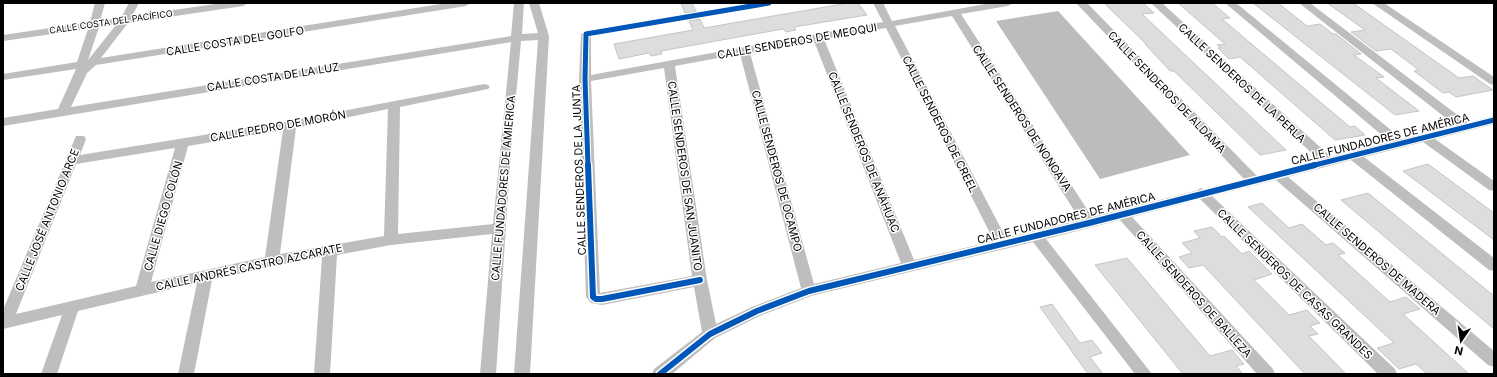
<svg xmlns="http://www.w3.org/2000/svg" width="1497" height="377" viewBox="0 0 1497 377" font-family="Inter,sans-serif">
<rect width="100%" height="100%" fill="#fff"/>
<!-- water -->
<path fill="#bcbcbc" d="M1058,11L1190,155L1100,179L996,21Z"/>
<!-- building -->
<path fill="#ddd" stroke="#c5c5c5" d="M681,3H692L696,11L685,13Z
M848,3H858L867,15L794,27L796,30L786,32L783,29L661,51L662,54L651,56L649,53L619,59L614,44L693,30L689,21L700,19L704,28Z
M1104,3H1143L1154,13L1142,14L1286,150L1260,155L1174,71H1170L1145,44H1146Z
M1178,3H1212L1230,18L1222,19L1350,127L1355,126L1365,135L1335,140L1240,57L1229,59L1218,48H1221L1217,45L1225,44Z
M1253,3H1278L1307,26L1320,24L1333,34H1336L1361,54L1354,55L1384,77L1376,78L1419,111L1395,115Z
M1327,3H1353L1459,78L1473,76L1493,90L1456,97L1449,92L1443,93L1414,71L1419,70L1391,49L1376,51L1351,32L1365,30Z
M1428,164L1494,213V240L1403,171Z
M1368,193L1494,296V329L1341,200Z
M1262,203L1289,228L1302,224L1326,245L1333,243L1345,253L1338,255L1390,302L1406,297L1420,309L1403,314L1469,374H1427L1416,364L1399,369L1377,348L1394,343L1248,207Z
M1212,227L1222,237L1224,236L1242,254L1249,251L1272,274L1254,280L1289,315L1307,310L1320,323L1310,326L1318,334L1309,336L1346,374H1305L1203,265L1189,268L1179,257L1192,253L1182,243L1200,238L1194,231Z
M1127,258L1210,356L1232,350L1244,364L1236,366L1243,374H1183L1095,265Z
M1052,304L1080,343L1092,340L1102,353L1090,357L1103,374H1088L1040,307Z"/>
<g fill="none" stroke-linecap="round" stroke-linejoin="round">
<!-- minor -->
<path fill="#bebebe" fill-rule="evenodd" d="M95,3H105L100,21L121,18L129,3H139L132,16L222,3H248L243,6L128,23L101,58L447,3H471L466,6L96,65L87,73L71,107L511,36L514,3H524L522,34L538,33L529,3H539L549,36L530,374H514L538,40L521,41L511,151L496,374H480L492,234L391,245L337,255L330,374H314L322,257L272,266L212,280L194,374H178L197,283L78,311L57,374H41L62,315L3,329V310L76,136H84L86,139L80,155L290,121L484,84L488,85L490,87L488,89L400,107L398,234L493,224L511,42L3,126V118L58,109L76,69L3,80V74L77,62L88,29L3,41V35L90,22ZM116,25L88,60L99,27ZM388,109L384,236L280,254L296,128ZM283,130L265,257L151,282L188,146ZM175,148L136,286L16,314L76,164Z
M751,3H774L769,6L591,36V75L883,22L873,3H883L892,21L991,3H1013L1008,6L961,14L1092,217L1195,191L1201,188L1204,189L1244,179L1076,3H1087L1257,176L1319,160L1151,3H1162L1331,157L1390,142L1225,3H1236L1402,139L1456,126L1299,3H1310L1468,123L1494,116V124L1435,139L1494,181V191L1489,190L1423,142L1364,157L1494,258V271L1489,270L1351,160L1288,177L1494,351V367L1488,365L1276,180L1212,196L1395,369L1397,374H1378L1200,199L1132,217L1273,369L1275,374H1257L1120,220L1046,239L1152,374H1135L1033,242L811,296L762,315L715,338L672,374H652L654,369L702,332L694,287L602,305L591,303L586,297L579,79L581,34L586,31ZM952,16L1080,220L1006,238L895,26ZM886,28L994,241L914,260L824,39ZM814,41L901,263L814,284L750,53ZM740,54L801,288L752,307L716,324L707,280L675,66ZM664,68L692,276L600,293L591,81Z
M1372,3H1384L1494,77V85L1490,84Z"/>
<defs>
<path id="cycleway-far1" d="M588,166L585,79L586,34L769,3
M1311,166L1494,120"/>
<path id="cycleway" d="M588,165L593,297L596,299H602L700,280
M660,374L710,334L757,311L809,291L1089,223L1315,165"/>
</defs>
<!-- cycleway-far1 casing -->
<use href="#cycleway-far1" stroke="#fff" stroke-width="7"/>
<!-- cycleway casing -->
<use href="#cycleway" stroke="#fff" stroke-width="9"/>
<!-- cycleway-far1 -->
<use href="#cycleway-far1" stroke="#0057b8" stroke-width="5"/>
<!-- cycleway -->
<use href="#cycleway" stroke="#0057b8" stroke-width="6"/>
</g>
<g text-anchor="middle" stroke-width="3" stroke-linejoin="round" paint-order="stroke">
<!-- far-street labels -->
<g font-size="9" fill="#000" stroke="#fff">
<text transform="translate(111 22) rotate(-8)" y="3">CALLE COSTA DEL PACÍFICO</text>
</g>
<!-- street labels -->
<g font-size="11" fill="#000" stroke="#fff">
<text transform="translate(235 41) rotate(-9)" y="4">CALLE COSTA DEL GOLFO</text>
<text transform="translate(797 41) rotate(-10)" y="4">CALLE SENDEROS DE MEOQUI</text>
<text transform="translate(273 77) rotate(-9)" y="4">CALLE COSTA DE LA LUZ</text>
<text transform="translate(1242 83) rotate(43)" y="4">CALLE SENDEROS DE LA PERLA</text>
<text transform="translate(1167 92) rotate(46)" y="4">CALLE SENDEROS DE ALDAMA</text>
<text transform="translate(1022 118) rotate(57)" y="4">CALLE SENDEROS DE NONOAVA</text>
<text transform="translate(940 124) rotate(63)" y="4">CALLE SENDEROS DE CREEL</text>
<text transform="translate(278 126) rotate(-10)" y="4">CALLE PEDRO DE MORÓN</text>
<text transform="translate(1380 139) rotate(-14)" y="4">CALLE FUNDADORES DE AMÉRICA</text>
<text transform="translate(864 152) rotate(68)" y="4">CALLE SENDEROS DE ANÁHUAC</text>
<text transform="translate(579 170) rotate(-92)" y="4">CALLE SENDEROS DE LA JUNTA</text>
<text transform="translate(777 171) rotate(75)" y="4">CALLE SENDEROS DE OCAMPO</text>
<text transform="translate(685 176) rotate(82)" y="4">CALLE SENDEROS DE SAN JUANITO</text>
<text transform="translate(503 188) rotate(-85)" y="4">CALLE FUNDADORES DE AMIERICA</text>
<text transform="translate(163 216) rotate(-74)" y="4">CALLE DIEGO COLÓN</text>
<text transform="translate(1066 218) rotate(-14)" y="4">CALLE FUNDADORES DE AMÉRICA</text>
<text transform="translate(47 220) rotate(-68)" y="4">CALLE JOSÉ ANTONIO ARCE</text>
<text transform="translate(1377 259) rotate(41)" y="4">CALLE SENDEROS DE MADERA</text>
<text transform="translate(249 267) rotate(-12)" y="4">CALLE ANDRÉS CASTRO AZCARATE</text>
<text transform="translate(1295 284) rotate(44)" y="4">CALLE SENDEROS DE CASAS GRANDES</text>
<text transform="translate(1194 294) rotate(48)" y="4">CALLE SENDEROS DE BALLEZA</text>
</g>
</g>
<!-- border -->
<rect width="1497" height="377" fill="none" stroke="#000000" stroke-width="8"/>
<!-- north arrow -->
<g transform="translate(1461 341) rotate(193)" stroke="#ffffff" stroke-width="3" paint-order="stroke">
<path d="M0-3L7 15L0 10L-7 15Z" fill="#000000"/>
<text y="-6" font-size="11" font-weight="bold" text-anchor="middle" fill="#000000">N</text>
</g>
</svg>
